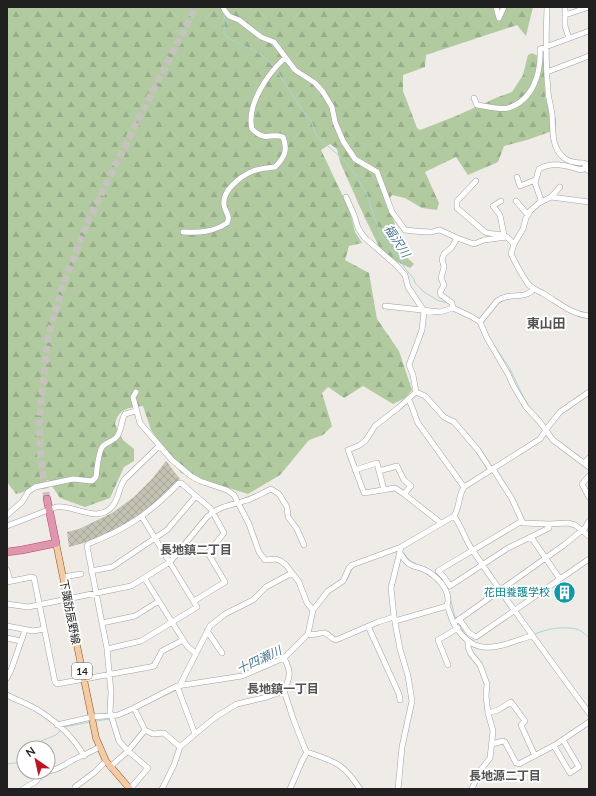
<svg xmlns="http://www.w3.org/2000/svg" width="596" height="796" viewBox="0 0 596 796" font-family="Lato,'Noto Sans JP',sans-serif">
<defs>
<pattern id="construction-cross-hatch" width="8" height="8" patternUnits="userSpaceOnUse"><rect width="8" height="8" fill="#c3c2b3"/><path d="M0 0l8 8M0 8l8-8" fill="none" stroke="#a7a69a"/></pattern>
<pattern id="forest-firs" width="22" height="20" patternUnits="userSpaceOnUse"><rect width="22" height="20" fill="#b1caa0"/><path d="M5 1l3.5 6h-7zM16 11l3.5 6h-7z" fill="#98ad8a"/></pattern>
</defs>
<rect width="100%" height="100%" fill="#efece7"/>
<!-- construction -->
<path fill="url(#construction-cross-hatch)" d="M166,461L180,479L161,500L145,514L94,540L69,547L67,532L79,529L112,513L134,497L152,479Z"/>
<!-- forest -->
<path fill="url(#forest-firs)" d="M7,7H533L526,36L517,25L426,55L425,67L403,75V91L417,128L420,130L456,116L498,97L512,92L523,75L528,55L532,53L544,59L545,97L556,119L555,130L527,140L504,146L498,162L468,175L456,157L425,172L439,203L437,210L422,208L405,198L392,195L387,202L397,230L392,244L414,264L410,268L383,255L364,216L340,162L337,149L330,144L321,150L349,209L355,232L362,243L349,246L345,260L369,273L377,319L399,351L412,390L405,398L393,404L363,386L344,398L328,387L322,393L332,426L323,435L309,440L280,475L248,494L181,473L151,430L143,406C128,408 119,408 115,424L123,440L134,449V461L124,467L110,498L85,507L60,498L48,480L23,492L16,494L7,482Z"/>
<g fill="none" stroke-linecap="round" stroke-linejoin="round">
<!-- stream -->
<path stroke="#acd3d8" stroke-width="1" d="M224,14V34L227,37C247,49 257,48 274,67
M277,71L298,104L312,123L315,133L320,139L346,162L357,177L367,195L379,231L391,250L400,259L404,267L414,279L415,283L424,292L439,301L448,303
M484,326L488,335
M494,345L510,369L524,398L530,408
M403,552L409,560L418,565
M392,553L398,551
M440,578C452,589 450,605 456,619
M345,582C350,577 349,571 355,566
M458,624L465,634
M535,634C546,629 563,626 576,629C581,630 585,634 589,638
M469,638L474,641
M301,644L309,636
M247,676L270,667
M139,708L176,690
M119,717L133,711
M96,721L110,719
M64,727L90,722
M41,748L40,744L41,741L56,735L60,731
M7,764L24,762"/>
<!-- highway-tunnel -->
<path stroke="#c6c3bf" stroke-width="7" stroke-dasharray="7 3.5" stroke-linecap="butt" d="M47,499L41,462L39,422L48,337L64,282L88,221L141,114L196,7"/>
<defs>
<path id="minor" d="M223,7L225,11L229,16L239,20L261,37L274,42L295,70L315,83L323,92L332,107L335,122L343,141L355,159L377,172L392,212L405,230C413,231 422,232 431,232C434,232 437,230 440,230L457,238L474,244L484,240L507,237L514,244
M496,7L499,18L504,7
M547,7C546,35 545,62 548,90C548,98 551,106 552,114C553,128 551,147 563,157C568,162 577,163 584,163L586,164L585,168L589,171
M565,7V26L569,38
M565,15L589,7
M547,72L589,56
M474,98L477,105C486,106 499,110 508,108C534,100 541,72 540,49L589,31
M585,168L581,170C567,166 553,161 539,169L535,183L541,200L539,203L530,211L526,218L523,229L514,244L511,254C516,264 522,275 528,284C533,289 539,291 544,294C559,303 571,314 589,316
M517,177L520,186L535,180
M476,181L457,201V208L485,232C492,235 500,233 507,237
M346,197L354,215L358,228L364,237L396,265L405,275L408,287L424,311L422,330L409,365L413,375L416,392
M551,197L560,187
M501,201L493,206L500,215L504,235
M516,201L528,215
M539,203L551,197L589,202
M183,232C200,233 213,232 227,223C231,216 225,212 224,205C222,190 241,176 253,171C260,168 268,168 275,167C285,157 288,150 283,137C269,132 267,143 252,129C246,105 268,73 285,58
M457,238L452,247L444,254L442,259L444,267L441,278L444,285L440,292L441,295L452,303L453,308L472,317L480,322L487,338L508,374L514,387L526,407L539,421L553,440L589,467
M385,306L440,312L453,308
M480,322L497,301C511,291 523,301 534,289
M136,392L133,397L140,423L172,460L191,476L200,481L227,490L234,495L249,524L259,552L265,560L276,559L281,561L286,565L299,582L307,603L313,610
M416,392L398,408L375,426L366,440L360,445L348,450L364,493L395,488L404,494L441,523
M416,392L425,396L444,417L454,422L478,450L491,470
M408,399C413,406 414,415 418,423L464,487
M584,463L589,458
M493,469L512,499L523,523L549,524L568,523L575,525L589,536
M355,470L377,463L384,490
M379,471L397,466L404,480L411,486L404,494
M589,476L582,484L589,497
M7,515L22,502L28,492L35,487L73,479L92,481L96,477C97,470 98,451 103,446C108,441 115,441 118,435C122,428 121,420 125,414L136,411
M454,516C462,527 465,540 473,551C510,606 550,660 589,713
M522,521L438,571L444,577L450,586L508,548L549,528V524
M7,526L56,507C75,504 99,526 114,504C119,497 119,486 125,479L159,446
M531,537L560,579
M400,553C403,557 405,561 408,563C412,567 418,567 423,569C436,575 452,590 447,606
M7,570L10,581
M91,571L112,567L167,530L196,496
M63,577L81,574
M145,579L187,646L195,653
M7,582L32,577L34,578L55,682L57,684L150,667L154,666L162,651L183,640
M7,604L28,607L131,586L170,562L207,517C219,506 229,506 244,501C253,499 262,493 271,489L279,494L287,507L288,517L297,529L304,545
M459,619L469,633L476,637L589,559
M395,621L447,606C450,612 451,618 454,624C475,660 499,646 531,636
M102,623L135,616L159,601
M454,623L564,545L585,528L589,521
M7,626L33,631L44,629
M368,626L399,694L400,700
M207,631L222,653
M308,634C315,636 321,632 325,633C330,635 331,639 336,640L378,622L394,617
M7,638L21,641
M468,641V647L471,654L480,665L487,684L486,696L488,713L493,731L490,758L479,772L472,789
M107,649L141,641L197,607L142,517
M284,658C292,673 290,676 284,691L294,721L305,749L307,752C336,762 343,763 360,789
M448,665L438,640L458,628
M7,678L11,670L25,630
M181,685V683L210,626L225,614L253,600L266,587L292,573
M177,686L195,734
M7,695C18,701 31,705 41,712C58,723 74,738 84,756
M134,708L145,730L153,734L164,733L180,747
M488,713L498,710L511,702L525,721L521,725L535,756
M57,725L92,717L118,715L134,708L177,686L242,676L284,658L308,634L313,610L328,591L343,581L349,568L352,565L401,547L454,516C460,507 458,496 464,487L540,439L548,427L560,412L589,392
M492,744L503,741L505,742L516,763L519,764L555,745L589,722
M554,746L570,773L579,767L563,740
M110,767L128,751L145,730
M48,771C58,770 62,766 71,761C80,756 90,753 99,747
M75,787L95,772L106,761
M23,789L35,782L43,773L47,772
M130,789L148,768L128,751L119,741L110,712L111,692L107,649L87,546L88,544C127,529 150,513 179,483H181L211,509L224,533L208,553L225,582L194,601
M162,789L174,765L180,747L195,734L217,716L237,704L267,697L284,691
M290,789L302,761L307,752
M398,789L402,747L412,701L408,676L400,649L394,617L391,588L401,547"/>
<path id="major" d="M56,543L96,738L106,761L130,789"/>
<path id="highway" d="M7,552L22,550L56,543L47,499"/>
</defs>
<!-- minor casing -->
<use href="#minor" stroke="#a1a1a1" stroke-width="6"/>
<!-- major casing -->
<use href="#major" stroke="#8c560f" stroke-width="7"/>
<!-- highway casing -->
<use href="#highway" stroke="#c93879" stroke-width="8"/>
<!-- minor -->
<use href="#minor" stroke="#fff" stroke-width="5"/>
<!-- major -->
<use href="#major" stroke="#f3cba9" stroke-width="6"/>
<!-- highway -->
<use href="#highway" stroke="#de97ac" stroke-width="7"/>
</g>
<!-- icons -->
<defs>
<symbol id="building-disc" viewBox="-11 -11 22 22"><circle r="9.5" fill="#0f9aa8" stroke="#fff"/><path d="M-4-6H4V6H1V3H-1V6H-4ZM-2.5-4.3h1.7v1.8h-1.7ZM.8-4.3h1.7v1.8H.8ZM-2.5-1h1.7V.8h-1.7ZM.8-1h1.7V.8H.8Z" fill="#fff"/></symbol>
</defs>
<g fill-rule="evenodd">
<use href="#building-disc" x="552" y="580" width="25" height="25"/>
</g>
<g text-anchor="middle" stroke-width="4" stroke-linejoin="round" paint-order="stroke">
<!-- shield labels -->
<rect fill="#fff" stroke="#636363" stroke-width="1" x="72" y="663" width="20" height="16" rx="3"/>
<g font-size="10" font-weight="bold" fill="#202020">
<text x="82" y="675">14</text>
</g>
<!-- culture labels -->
<g font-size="11" fill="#0d838f" stroke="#fff" text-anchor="end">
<text x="550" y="596">花田養護学校</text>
</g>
<!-- street labels -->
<g font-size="11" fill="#202020" stroke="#fff">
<text transform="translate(70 612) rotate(79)" y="4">下諏訪辰野線</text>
</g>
<!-- water labels -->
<g font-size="12" font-style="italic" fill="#4e7a97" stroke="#fff">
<text transform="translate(397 241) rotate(57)" y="4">福沢川</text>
<text transform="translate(259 660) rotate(-25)" y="4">十四瀬川</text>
</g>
<!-- neighbourhood labels -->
<g font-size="12" font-weight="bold" fill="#535353" stroke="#fff">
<text x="196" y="554">長地鎮二丁目</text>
<text x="283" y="693">長地鎮一丁目</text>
<text x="505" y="780">長地源二丁目</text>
</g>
<!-- quarter labels -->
<g font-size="13" font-weight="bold" fill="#535353" stroke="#fff">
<text x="546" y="328">東山田</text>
</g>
</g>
<!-- border -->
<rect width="596" height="796" fill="none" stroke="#202020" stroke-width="16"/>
<!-- north arrow -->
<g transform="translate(36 760) rotate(326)"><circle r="19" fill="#ffffff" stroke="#a6a6a6"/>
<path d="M0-3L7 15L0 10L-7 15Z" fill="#bb1525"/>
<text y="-6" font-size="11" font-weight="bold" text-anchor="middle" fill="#202020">N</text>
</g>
</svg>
